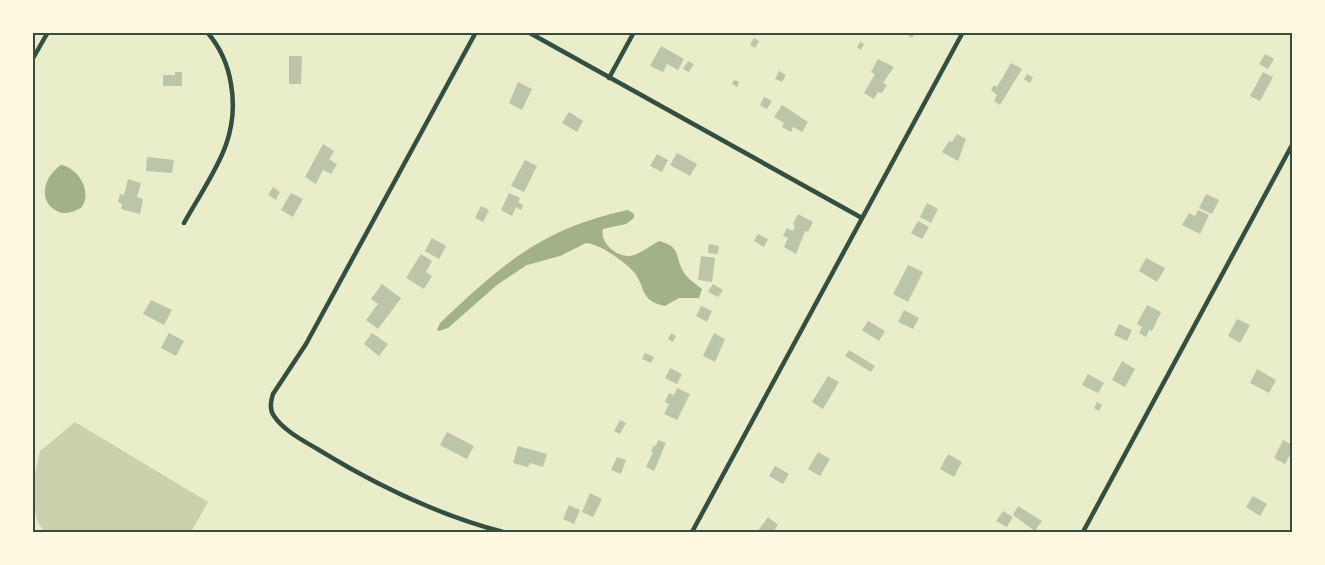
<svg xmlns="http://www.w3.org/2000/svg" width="1325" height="565" viewBox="0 0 1325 565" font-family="'Asap Condensed',sans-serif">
<rect width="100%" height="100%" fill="#e9edc9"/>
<!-- green -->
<path fill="#cad2ad" d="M75,422L208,502L191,532H44L37,520L33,500V483L40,451Z"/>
<!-- water -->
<path fill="#a3b18a" d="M61,165C79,168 93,193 81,208C75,211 66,215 59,212C36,202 44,176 61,165Z
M628,210L634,214V218L626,224L603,229C599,244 620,260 634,255C643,252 651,245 659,241C682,247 674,256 684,273C689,280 696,284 702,289L699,298H679L665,306C638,300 647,287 633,271C622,260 602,245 586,243L560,256L527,265L498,284L448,328L439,331L437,330L440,323C503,264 540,229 628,210Z"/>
<!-- building -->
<path fill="#bcc5a7" d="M903,32H916L912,38Z
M754,38L759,41L755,48L750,45Z
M860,42L864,44L861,50L857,47Z
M661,46L684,59L678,70L667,64L663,72L650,66Z
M1265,54L1274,59L1268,69L1259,64Z
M289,56H302L301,84H289Z
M878,59L894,67L883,83L887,85L882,93L878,92L874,99L864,93L875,74L871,72Z
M688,61L694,64L689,72L683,69Z
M1011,63L1022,69L1000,105L994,101L997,95L991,90L994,85L997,87Z
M779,71L786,75L782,82L775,79Z
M175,72H182V86H163V75H175Z
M1263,72L1273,77L1260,101L1250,96Z
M1027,74L1033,77L1030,83L1024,79Z
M734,80L739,82L737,87L732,84Z
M518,82L532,89L522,110L509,103Z
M764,97L772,101L767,109L760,105Z
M782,105L808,122L802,132L793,127L791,132L782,127L784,123L774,117Z
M569,112L583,121L577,132L562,123Z
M957,134L966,139L958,161L942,152L949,141L952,142Z
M323,144L334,151L329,159L337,164L331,174L323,170L316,184L305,177Z
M677,153L697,164L690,176L670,165Z
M657,154L668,160L662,172L650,166Z
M147,157L174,160L172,173L146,171Z
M525,160L537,166L524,192L511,186Z
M128,179L141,183L137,197L143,199L140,214L121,209L122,204L118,202L120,194L124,195Z
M273,187L280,192L276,200L268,195Z
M291,193L303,199L293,217L281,210Z
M509,193L520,198L518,202L523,205L521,210L516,207L512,216L501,210Z
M1206,194L1219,200L1212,214L1199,208Z
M927,203L938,209L931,223L920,217Z
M481,206L489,210L483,222L475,218Z
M1198,210L1209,215L1200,234L1182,225L1189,213L1195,216Z
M798,214L813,222L808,232L805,231L796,254L784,247L788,238L783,236L787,228L793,231L795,226L793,224Z
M918,221L929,227L922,239L911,233Z
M758,234L768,239L764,247L754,241Z
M432,238L446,246L439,259L425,251Z
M709,244L719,246L718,254L708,253Z
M421,254L432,261L426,272L432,276L424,289L406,278Z
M701,256L715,258L712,282L698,280Z
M1146,258L1165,268L1157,282L1139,271Z
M908,265L923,272L908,302L893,294Z
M382,284L401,298L378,329L366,320L378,304L371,299Z
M713,284L723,290L718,297L708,292Z
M151,300L172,310L164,325L143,314Z
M1147,305L1161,312L1152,331L1149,330L1146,337L1139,333L1142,327L1137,324Z
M701,306L712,311L707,322L696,316Z
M904,310L919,318L913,329L898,322Z
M1237,319L1250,325L1240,343L1228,336Z
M868,321L885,331L879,341L862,330Z
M1119,324L1132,330L1127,341L1114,335Z
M169,333L184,341L176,356L161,348Z
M372,333L388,344L379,356L364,344Z
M671,333L676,336L673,342L668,339Z
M714,333L725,339L715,362L703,356Z
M849,350L875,366L871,372L845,356Z
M645,353L654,357L651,363L642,359Z
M1122,361L1135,369L1125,387L1112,380Z
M670,368L682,374L677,384L665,378Z
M1257,369L1276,380L1269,393L1250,383Z
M1088,374L1104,383L1098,393L1082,385Z
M828,376L839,382L823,409L812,402Z
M677,388L690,394L677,420L664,414L669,404L665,402L669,393L674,395Z
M1097,402L1102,405L1099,411L1094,408Z
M620,420L626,423L620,434L614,431Z
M447,432L474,446L467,459L440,445Z
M658,440L666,443L654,471L646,467L653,452L651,451L654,445L656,446Z
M1283,440L1292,445V451L1285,464L1274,458Z
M518,446L547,454L543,467L530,463L528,467L513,463Z
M818,452L830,459L820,476L808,469Z
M948,454L962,462L954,477L940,469Z
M617,457L626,460L621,474L611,470Z
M775,466L789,474L783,484L769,476Z
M590,493L602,499L593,517L582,512Z
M1253,496L1267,504L1260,516L1246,507Z
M569,505L580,510L574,524L563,519Z
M1018,506L1042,521L1035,531L1013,515Z
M1003,511L1013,517L1007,527L996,521Z
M768,517L778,525L773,532H760L758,531Z"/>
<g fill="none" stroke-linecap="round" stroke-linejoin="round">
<!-- minor -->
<path stroke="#344e41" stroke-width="4.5" d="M476,32L306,344L273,394C271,401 269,409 274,416C284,431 304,441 319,450C376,485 438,515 503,532
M528,32L862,218
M32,60L48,32
M609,78L634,32
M184,223C210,176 241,141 231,84C228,65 220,47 207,32
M692,532L963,32
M1083,532L1292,145"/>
</g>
<!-- border -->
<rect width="1325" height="565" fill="none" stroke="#fefae0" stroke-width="68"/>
<rect x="34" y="34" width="1257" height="497" fill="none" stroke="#344e41" stroke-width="2"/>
</svg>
